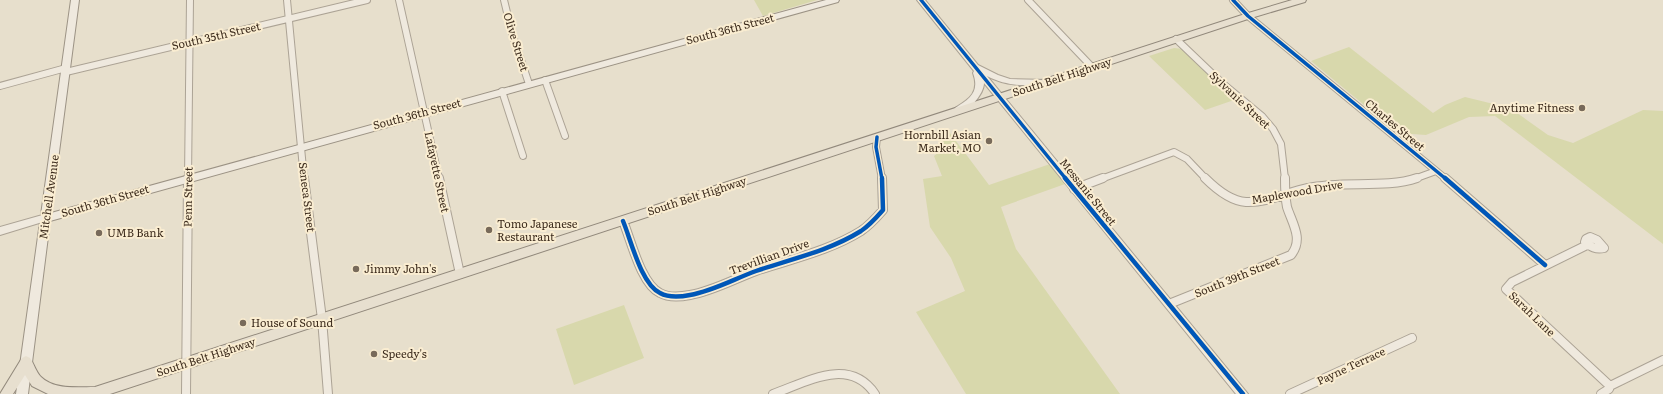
<svg xmlns="http://www.w3.org/2000/svg" width="1663" height="394" viewBox="0 0 1663 394" font-family="Literata,serif">
<rect width="100%" height="100%" fill="#e7dfcc"/>
<!-- green -->
<path fill="#d8d8ac" d="M754,0H817L763,16Z
M1349,47L1433,113L1445,105L1465,97L1510,108L1548,135L1573,143L1643,110L1663,111V244L1495,116L1469,117L1426,135L1412,134L1404,138L1311,61Z
M1174,48L1183,49L1237,99L1205,110L1149,56Z
M947,129L989,185L1050,164L1065,184L1001,207L1016,249L1120,394H966L916,312L965,291L951,258L930,227L923,179L942,176L934,156L944,148L936,137Z
M624,305L644,358L574,385L556,329Z"/>
<g fill="none" stroke-linecap="round" stroke-linejoin="round">
<defs>
<path id="minor-far1" d="M287,0L304,179
M399,0L439,179
M504,0L512,33L529,84
M1028,0L1092,67
M1233,0L1248,16L1446,179
M1176,39L1221,82L1262,116L1273,129L1281,144L1285,179
M66,72L367,0
M545,80L565,136
M0,86L66,68
M502,91L523,156
M877,137L876,147L882,179
M188,179L190,0
M1101,179L1174,152L1187,159L1206,179
M1414,179L1436,171"/>
<path id="minor" d="M304,178L322,319L328,394
M439,178L460,274
M1205,178C1216,189 1230,201 1246,202C1268,203 1288,192 1308,188C1343,180 1385,189 1417,178
M1445,178L1545,265
M1074,189L1103,178
M623,221C631,240 641,284 660,293C669,298 680,297 690,295C713,291 734,279 756,271C791,259 829,251 861,231C870,225 876,218 883,210L882,178
M1590,237L1597,240L1604,248C1596,250 1591,247 1585,242L1586,239Z
M1587,245L1512,282L1506,289L1610,386
M1169,304L1291,255C1304,239 1292,223 1287,207C1285,197 1285,188 1285,178
M186,394L188,178
M773,394C807,382 849,356 875,394
M1290,394L1412,338
M1601,394L1609,389L1610,386L1663,360"/>
<path id="tertiary" d="M917,0H925L978,65L998,75L1010,79L1048,80L1049,82L1048,84L1045,85C1024,86 1006,86 987,76L1248,394H1236L984,83C984,94 967,115 955,112L954,110L955,108C970,99 980,92 973,73L974,71Z
M46,214L49,216L51,218L49,220L0,235V227Z"/>
<path id="secondary" d="M71,0H79L51,213L826,0H839L838,2L50,221L28,394H16Z"/>
<path id="primary" d="M1292,0H1306L1305,2L1251,18L110,394H48L32,386L25,375L13,394H0L22,358L26,356L30,358C34,364 36,372 41,377C54,390 78,387 95,387L1245,14Z"/>
</defs>
<!-- minor-far1 casing -->
<use href="#minor-far1" stroke="#aca395" stroke-width="8"/>
<!-- minor casing -->
<use href="#minor" stroke="#aca395" stroke-width="10"/>
<!-- tertiary casing -->
<use href="#tertiary" stroke="#aca395" stroke-width="2"/>
<!-- secondary casing -->
<use href="#secondary" stroke="#9c9385" stroke-width="2"/>
<!-- primary casing -->
<use href="#primary" stroke="#92897c" stroke-width="2"/>
<!-- minor-far1 -->
<use href="#minor-far1" stroke="#efe9de" stroke-width="6"/>
<!-- minor -->
<use href="#minor" stroke="#efe9de" stroke-width="8"/>
<!-- tertiary -->
<use href="#tertiary" fill="#efe9de" fill-rule="evenodd"/>
<!-- secondary -->
<use href="#secondary" fill="#efe9de" fill-rule="evenodd"/>
<!-- primary -->
<use href="#primary" fill="#e7dfcf" fill-rule="evenodd"/>
<defs>
<path id="cycleway-far1" d="M921,0L1066,179
M1233,0L1248,16L1446,179
M877,137L876,147L882,179"/>
<path id="cycleway" d="M1065,178L1243,394
M1445,178L1545,265
M623,221C631,240 641,284 660,293C669,298 680,297 690,295C713,291 734,279 756,271C791,259 829,251 861,231C870,225 876,218 883,210L882,178"/>
</defs>
<!-- cycleway-far1 casing -->
<use href="#cycleway-far1" stroke="#faedd1" stroke-width="5.5"/>
<!-- cycleway casing -->
<use href="#cycleway" stroke="#faedd1" stroke-width="7"/>
<!-- cycleway-far1 -->
<use href="#cycleway-far1" stroke="#0057b8" stroke-width="3.5"/>
<!-- cycleway -->
<use href="#cycleway" stroke="#0057b8" stroke-width="4.5"/>
</g>
<!-- markers -->
<g fill="#786a5a" stroke="#faedd1" stroke-width="1.5">
<circle cx="1582" cy="108" r="4"/>
<circle cx="989" cy="141" r="4"/>
<circle cx="489" cy="230" r="4"/>
<circle cx="99" cy="233" r="4"/>
<circle cx="356" cy="269" r="4"/>
<circle cx="243" cy="323" r="4"/>
<circle cx="374" cy="354" r="4"/>
</g>
<g text-anchor="middle" stroke-width="4" stroke-linejoin="round" paint-order="stroke">
<!-- street labels -->
<g font-size="11" fill="#3c2b1c" stroke="#faedd1">
<text transform="translate(730 29) rotate(-15)" y="4">South 36th Street</text>
<text transform="translate(216 36) rotate(-13)" y="4">South 35th Street</text>
<text transform="translate(516 42) rotate(73)" y="4">Olive Street</text>
<text transform="translate(1062 77) rotate(-18)" y="4">South Belt Highway</text>
<text transform="translate(1240 100) rotate(43)" y="4">Sylvanie Street</text>
<text transform="translate(417 114) rotate(-15)" y="4">South 36th Street</text>
<text transform="translate(1395 125) rotate(40)" y="4">Charles Street</text>
<text transform="translate(437 172) rotate(78)" y="4">Lafayette Street</text>
<text transform="translate(1088 192) rotate(51)" y="4">Messanie Street</text>
<text transform="translate(1297 192) rotate(-10)" y="4">Maplewood Drive</text>
<text transform="translate(697 196) rotate(-18)" y="4">South Belt Highway</text>
<text transform="translate(49 197) rotate(-82)" y="4">Mitchell Avenue</text>
<text transform="translate(188 197) rotate(-89)" y="4">Penn Street</text>
<text transform="translate(307 197) rotate(83)" y="4">Seneca Street</text>
<text transform="translate(105 201) rotate(-16)" y="4">South 36th Street</text>
<text transform="translate(769 257) rotate(-20)" y="4">Trevillian Drive</text>
<text transform="translate(1237 277) rotate(-22)" y="4">South 39th Street</text>
<text transform="translate(1532 314) rotate(44)" y="4">Sarah Lane</text>
<text transform="translate(206 357) rotate(-18)" y="4">South Belt Highway</text>
<text transform="translate(1351 366) rotate(-25)" y="4">Payne Terrace</text>
</g>
<!-- poi labels -->
<g font-size="11" fill="#3c2b1c" stroke="#faedd1" text-anchor="start">
<text x="1574" y="112" text-anchor="end">Anytime Fitness</text>
<text x="981" y="139" text-anchor="end">Hornbill Asian<tspan x="981" dy="13">Market, MO</tspan></text>
<text x="497" y="228">Tomo Japanese<tspan x="497" dy="13">Restaurant</tspan></text>
<text x="107" y="237">UMB Bank</text>
<text x="364" y="273">Jimmy John's</text>
<text x="251" y="327">House of Sound</text>
<text x="382" y="358">Speedy's</text>
</g>
</g>
</svg>
